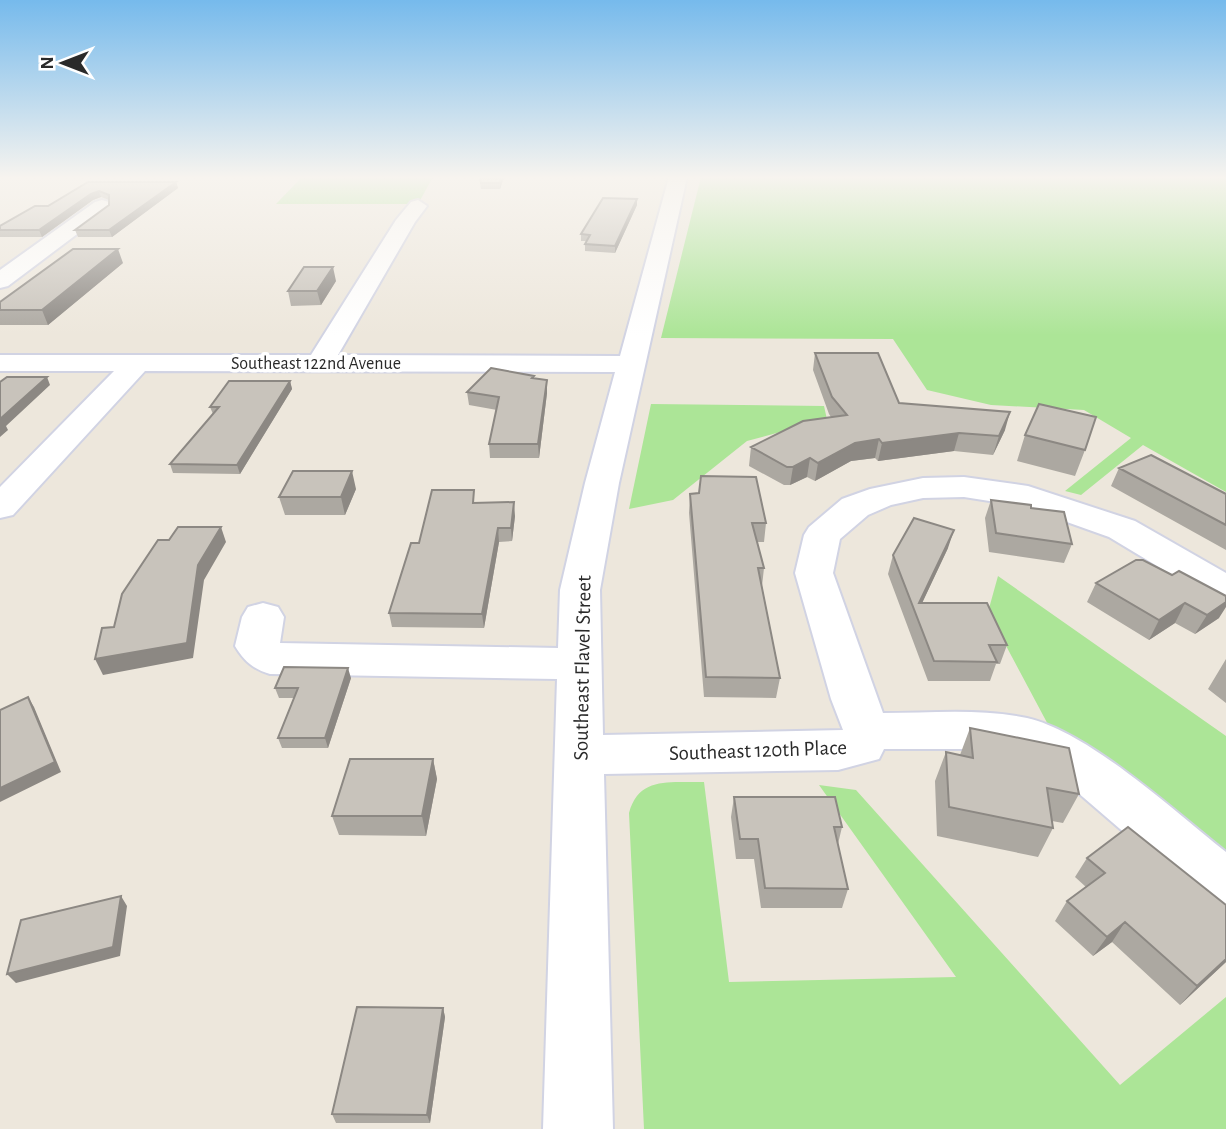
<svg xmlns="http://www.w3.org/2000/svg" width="1226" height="1129" viewBox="0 0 1226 1129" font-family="'Alegreya Sans',sans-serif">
<rect width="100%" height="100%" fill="#ede7dc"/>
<!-- green -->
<path fill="#ace597" d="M302,177H433L418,204H276Z
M701,177H1226V492L1143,445L1081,495L1065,491L1131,438L1084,410L991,405L927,390L893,339L661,338Z
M651,404L824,406L828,424L795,428L747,441L673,500L629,509Z
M998,576L1226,736V864L1052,732L988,612Z
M704,782L729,982L956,977L819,785L856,790L1120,1085L1226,997V1129H644L629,813C639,775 672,783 704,782Z"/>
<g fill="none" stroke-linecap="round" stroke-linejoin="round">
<defs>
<path id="minor" d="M669,177H687L619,483L600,590L603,735L843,730L831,699L795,573L804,535L809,527L842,499L870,489L923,478L964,477L1028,486L1135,521L1226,573V603L1212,599L1109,537L1022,506L964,497L923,498L891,505L868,515L840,539L833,573L883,713C930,713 980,708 1027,718C1089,732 1175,812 1226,852V911L1206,903L1062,779L1026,756L988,749H884L879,759L838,770L604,774L613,1129H543L557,679L270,674C253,669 244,661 235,646L242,617L248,607L263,603L278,607L284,617L280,643L558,648L560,590L585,483L615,372L145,371L13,515L0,518V487L114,371H0V355H311L396,220L411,202L418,200L427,206L415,222L338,355L620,356Z
M102,200L109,202L111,206L109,210L8,286L0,288V270L95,202Z"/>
</defs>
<!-- minor casing -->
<use href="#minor" stroke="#d1d3e3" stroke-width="4"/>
<!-- minor -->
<use href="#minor" fill="#fff" fill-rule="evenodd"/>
</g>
<!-- wall -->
<path fill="#aca8a1" d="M479,177H504L500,189H481Z
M88,182H176L178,188L112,237H78L75,230L109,205V200L101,197L93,200L42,237H0V226L48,206Z
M637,199V205L615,253L585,251V244L586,241H581V234Z
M123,263L48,325H0V302Z
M336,281L321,305L291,306L288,291Z
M815,353L899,403L1005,430L993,455L954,451L878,461L875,458L851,461L815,481L807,477L790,485H784L749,466L751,447L831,417L829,414L813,370Z
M534,376V378L547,380V393L539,458H490L489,444L497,410L469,405L467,392Z
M290,381L292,389L240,474L173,473L170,464L213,414L210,407Z
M1025,435L1085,450L1075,476L1017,461Z
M1119,468L1226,494V550L1111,486Z
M356,489L345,515H285L279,497Z
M690,494L766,523L764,542H757L764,568L762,586L780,678L776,698L704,697L689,513Z
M991,500L1031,508L1072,544L1064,563L989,552L985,518Z
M476,503L515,516L512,541L499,542L484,628L392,627L389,613L419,543Z
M948,548L922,603L1007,645L1000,664H996L990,681H928L888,574L893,555Z
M1136,560L1219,618L1195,634L1175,623L1149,640L1087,602L1096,583Z
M1226,659V703L1208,689Z
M351,678L328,748H282L278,738L294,698H279L275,688Z
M970,728L1079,794L1063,823L1052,821L1053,828L1038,857L937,836L935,781L946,752L960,755Z
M433,759L437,779L426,836L339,835L332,816Z
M734,797L842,827L838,844L848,889L842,908H761L754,859H736L731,817Z
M1087,858L1226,905V962L1180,1005L1112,942L1093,956L1055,921L1067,901L1086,887L1075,877Z
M443,1008L445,1017L430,1123H336L332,1114Z"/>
<!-- shaded-wall -->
<path fill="#8c8883" d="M502,177H504L500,189V183Z
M176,182L178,188L112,237L109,230Z
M99,191L101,197L93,200L42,237L39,230L91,194Z
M637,199V205L615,253V246Z
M118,249L123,263L48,325L42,310Z
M333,267L336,281L321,305L317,291Z
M47,377L50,385L6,426L8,430L0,437V419Z
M547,380V393L539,458L538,444Z
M290,381L292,389L240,474L237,465Z
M1010,412L1005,430L993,455L999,436Z
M959,433L954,451L878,461L882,443Z
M879,439L875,458L851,461L815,481L818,463L855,443Z
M810,458L807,477L790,485L793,467Z
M352,471L356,489L345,515L341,497Z
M514,502L515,516L512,541L511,528Z
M221,527L226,542L204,580L193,658L103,675L95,659L198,565Z
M498,528L499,542L484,628L482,614Z
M954,530L948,548L916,616L919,603Z
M1226,602V607L1219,618L1195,634L1207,615Z
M1185,603L1175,623L1149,640L1159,620Z
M348,668L351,678L328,748L325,738Z
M28,697L34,707L61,772L0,802V788Z
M433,759L437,779L426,836L422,816Z
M121,896L127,906L120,956L16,983L7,974Z
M1125,922L1112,942L1093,956L1107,937Z
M1226,959V962L1180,1005L1197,986Z
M443,1008L445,1017L430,1123L427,1115Z"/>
<!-- building -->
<path fill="#c8c3bb" stroke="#8c8883" stroke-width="2" d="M480,177H502L500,183H481Z
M88,182H176L109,230H75L109,205V195L99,191L91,194L39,230H0V226L35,206H48Z
M603,198L637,199L615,246L585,244L590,235L581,234Z
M73,249H118L42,310H0V302Z
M304,267H333L317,291H288Z
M815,353H878L899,403L1010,412L999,436L959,433L882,443L879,439L855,443L818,463L810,458L793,467H787L751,447L803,421L847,415L832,397Z
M491,368L534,376L532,378L547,380L538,444H489L499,397L467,392Z
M7,377H47L0,419V382Z
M229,381H290L237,465L170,464L219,407H210Z
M1039,404L1096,417L1085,450L1025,435Z
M1151,455L1226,494V525L1119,468Z
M293,471H352L341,497H279Z
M701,476L756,477L766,523H752L764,568H758L780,678L706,677L690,494L699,493Z
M432,490H474L473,503L514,502L511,528H498L482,614L389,613L411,543H419Z
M991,500L1031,505V508L1064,512L1072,544L996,533Z
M914,518L954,530L919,603H987L1007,645H989L997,662L934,661L893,555Z
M178,527H221L198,565L187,643L95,659L102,628L114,627L122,594L158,540H169Z
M1136,560H1143L1172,575L1179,571L1226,596V602L1207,615L1185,603L1159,620L1096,583Z
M284,667L348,668L325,738H278L298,688H275Z
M28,697L55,762L0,788V710Z
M970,728L1069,748L1079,794L1047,788L1053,828L949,807L946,752L973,758Z
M350,759H433L422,816H332Z
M734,797H835L842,827H834L848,889L765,888L758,839H740Z
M1128,827L1226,905V959L1197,986L1125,922L1107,937L1067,901L1105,873L1087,858Z
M121,896L113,947L7,974L21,920Z
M357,1007L443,1008L427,1115L332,1114Z"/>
<!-- sky -->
<linearGradient id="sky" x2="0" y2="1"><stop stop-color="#76baec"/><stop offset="0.53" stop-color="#f7f4ef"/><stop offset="1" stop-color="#f7f4ef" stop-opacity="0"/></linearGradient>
<rect width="1226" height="335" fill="url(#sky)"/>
<g text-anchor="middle" stroke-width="7" stroke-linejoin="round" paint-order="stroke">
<!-- far-street labels -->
<g font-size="18" fill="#2a2a2a" stroke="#fff">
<text x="316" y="369">Southeast 122nd Avenue</text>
</g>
<!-- street labels -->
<g font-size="21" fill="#2a2a2a" stroke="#fff">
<text transform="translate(582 668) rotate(-89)" y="7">Southeast Flavel Street</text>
<text transform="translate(758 750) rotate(-2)" y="7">Southeast 120th Place</text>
</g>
</g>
<!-- north arrow -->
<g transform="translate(63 63) rotate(270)" stroke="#ffffff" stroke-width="5" paint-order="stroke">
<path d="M0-5L12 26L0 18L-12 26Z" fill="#2a2a2a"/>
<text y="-10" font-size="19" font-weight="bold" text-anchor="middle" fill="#2a2a2a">N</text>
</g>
</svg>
